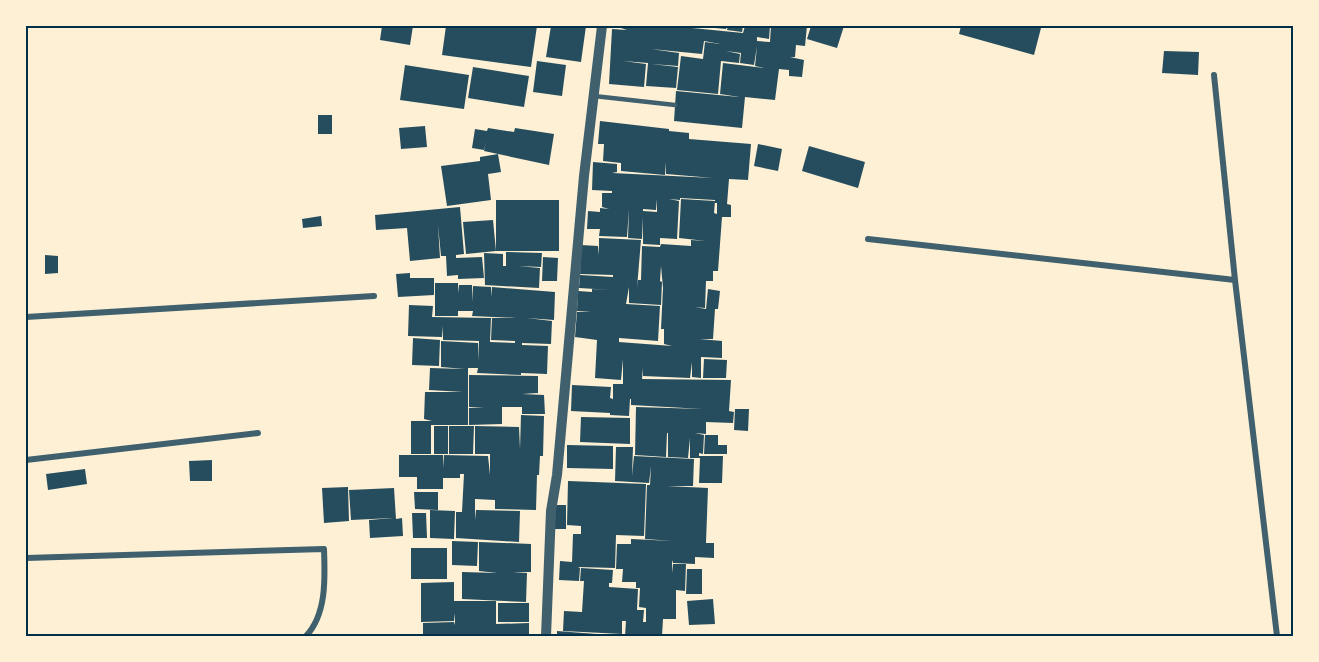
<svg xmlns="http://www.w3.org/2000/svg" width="1319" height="662" viewBox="0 0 1319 662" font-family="'Fira Sans',sans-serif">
<rect width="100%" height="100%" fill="#fdf0d5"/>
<!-- building -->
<path fill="#264d5e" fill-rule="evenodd" d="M382,26H413L410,45L380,40Z
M446,26H537L531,67L442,55Z
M551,26H586L581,62L546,57Z
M621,26H682V27L743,33L745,26H770L769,39L757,37V41L770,42L771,26H807L805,46L796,45L795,57H790L804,60L802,77L789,76V70L779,69L775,100L745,97L742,128L674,121L676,91L739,97L720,94L723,63L764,68L755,66L757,46L754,65L740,63L741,53L726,51L740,54L739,63L721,61L718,94L677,90L681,56L703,59L705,42L720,44L704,41L702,54L651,49L679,53L678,66L651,64L678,67L676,88L646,86L648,63L623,61L646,64L644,87L609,84L612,29L627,30L621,28Z
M704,26H727L726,29L704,27Z
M728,26H743L742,32L727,30Z
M811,26H844L837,48L807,39Z
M961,26H986L994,28V26H1032L1041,28L1034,55L959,34Z
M1164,51L1199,52L1198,75L1162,73Z
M537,61L566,65L562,96L533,92Z
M405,65L469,75L464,109L400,100Z
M473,67L529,76L524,107L468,98Z
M318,115H332V134H318Z
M600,121L669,129V131L689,133V139L751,144L748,180L729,179L727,204L731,205V217H722L718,271H713V281H706L705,308L695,307L706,309L708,289L720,291L718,309H715L713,339H700L722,341V358L701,357V378L692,377V362L690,378L643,376V368L642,379L731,380L729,411L734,412L733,423L706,422V434L695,433L704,435L703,454L699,453V456H723L722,483H699L700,458H690V438L688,458L668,457V433H667L666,457L635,455L636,407L703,409L631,405V399H630L629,416L610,415V413L571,411L572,385L611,387L610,398L613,399V384H623V359L621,380L595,378L597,340L575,337L577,312H591L577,311L578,291L592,292V289L612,290L579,288L580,275L613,277V275L580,274L581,245L598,246L599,255V238L641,240L637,288L638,280H641L642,246L660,247L661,244L691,246V240L706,241L679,238L681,199L715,201L714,213L717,214V203H715V200L680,198V200L669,199L679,201L677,239L660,238V245L643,244V217L642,239L628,238L629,209L627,237L599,236L600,229H587L588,211L600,212V208L609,209L602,207V193H612V191L592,190L593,162L617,164V172L612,173L713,178L666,174V162L665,175L621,171V163L603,161L604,144H598ZM657,199V212L643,211V209L656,210ZM661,266L663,288L661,329H664V344L672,346L619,342V338L658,341L660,306L626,304L629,287V303L661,305L662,282L660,281Z
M425,126L427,147L401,149L399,128Z
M488,128L514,132L515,128L554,134L549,165L484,151L486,141L484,150L472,148L475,129L487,131Z
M758,144L782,149L778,171L754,166Z
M809,146L865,162L858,188L802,171Z
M498,154L501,172L488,174L491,200L447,206L441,166L480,161V157Z
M496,200H559V251H496Z
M460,207L464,254L456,255V258L482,257L484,278L458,279V275L447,276L446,256H441L438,225L440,258L410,261L407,228L376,230L375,215Z
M321,216L322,226L303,228L302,219Z
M493,220L496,251L466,254L463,222Z
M506,252L542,253L541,267L518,266L540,268L539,288L485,285L484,253L503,254V266H506Z
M45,255L58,256V273L45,274Z
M543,257L558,258L557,281H542Z
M410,273V278H434V295L398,297L396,274Z
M435,283H458V293L459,285H472V302L473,286L491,287V297L492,287L555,292L554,320L527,318L552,321L551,344L522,343V345L548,346L547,374L521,373V375L477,373L478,368H468V425H431V454H411V421H432L424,419L425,392H463L429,390L430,368L465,369L441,367V341L478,343V361L479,341L443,340V326L442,337L408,336L409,305L433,306L432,317L491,318L490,342L515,343V341L491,340L492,318H517L472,316L473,311H458V316H435Z
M413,338L440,340L439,366L412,365Z
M704,359L727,360L726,378H703Z
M469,375L538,376V393L522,394L544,395L545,414H522V407H502V424L469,425V408L484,407H469Z
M735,409H749L748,431L734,430Z
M521,415L544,416L543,456H540L539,475H537L536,510L495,509V500L475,499V520L476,510L520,511L519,542L456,538V512H462L464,474H460V478H443V489H417V477H399V455H443V468L444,455L488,456L490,475V454H475V426L519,427L520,449Z
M581,417L630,418V444L580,442Z
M434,426H448V454H434Z
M449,426H474L473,454H449Z
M705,435H718V445H727V454H704Z
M567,445L613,446V469L567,468Z
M616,447H633L632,476L634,456L694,459L693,486H667L708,488L706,543H714V558L695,557V564L673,563L672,560V573L673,564H686L685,591L676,590V619H663L662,636H625L626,621H622V634L563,631L564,611L582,612L584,581H580L581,568L613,570L612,583H609V587L638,589L637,610H644L643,622H646V608L639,607L640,588H636V582H622L623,569H616L617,544H631V539L673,541L645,539L647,485H650L651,466L649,483L615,481Z
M212,460V481H190L189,461Z
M85,469L87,484L48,490L46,474Z
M568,481L646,484L644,536L616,535L615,568L578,567L580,568L579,581L559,580L560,561L572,562L573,534H581V526L567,525Z
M348,487L349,521L324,523L322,488Z
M394,488L396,519L402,518L403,536L370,538L369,520L393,518L351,520L349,490Z
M414,492H438V510L415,509Z
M554,505H566V529H553Z
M430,510L455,511L454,539L430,538Z
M412,513H426L427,538H413Z
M452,541L478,542L477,566L452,565Z
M479,542L531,544V572H513L527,573L526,602L462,599V572L497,573L479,571Z
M411,548H447V579H411Z
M687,569H702V594H686Z
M454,582V601H496V624L529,623V636H423V623L454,622L455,625V613L454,621L421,622V583Z
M713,599L715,624L689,625L687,601Z
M498,603H529V622H498Z
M557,631L610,635V636H557Z"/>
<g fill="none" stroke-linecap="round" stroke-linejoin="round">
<!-- service -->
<path stroke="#3f606c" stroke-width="4.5" d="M594,96L675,105"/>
<!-- minor -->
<path stroke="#3f606c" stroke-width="6" d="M1214,75L1235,280L1277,636
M868,239L1235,280
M26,317L374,296
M26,460L258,433
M26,558L324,549C325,577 327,614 306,636"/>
<!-- tertiary -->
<path stroke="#3f606c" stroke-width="10" d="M546,636L551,511L557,475L584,176L602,26"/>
</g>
<!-- border -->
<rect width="1319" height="662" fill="none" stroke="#fdf0d5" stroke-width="54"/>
<rect x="27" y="27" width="1265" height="608" fill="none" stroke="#003049" stroke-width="2"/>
</svg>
